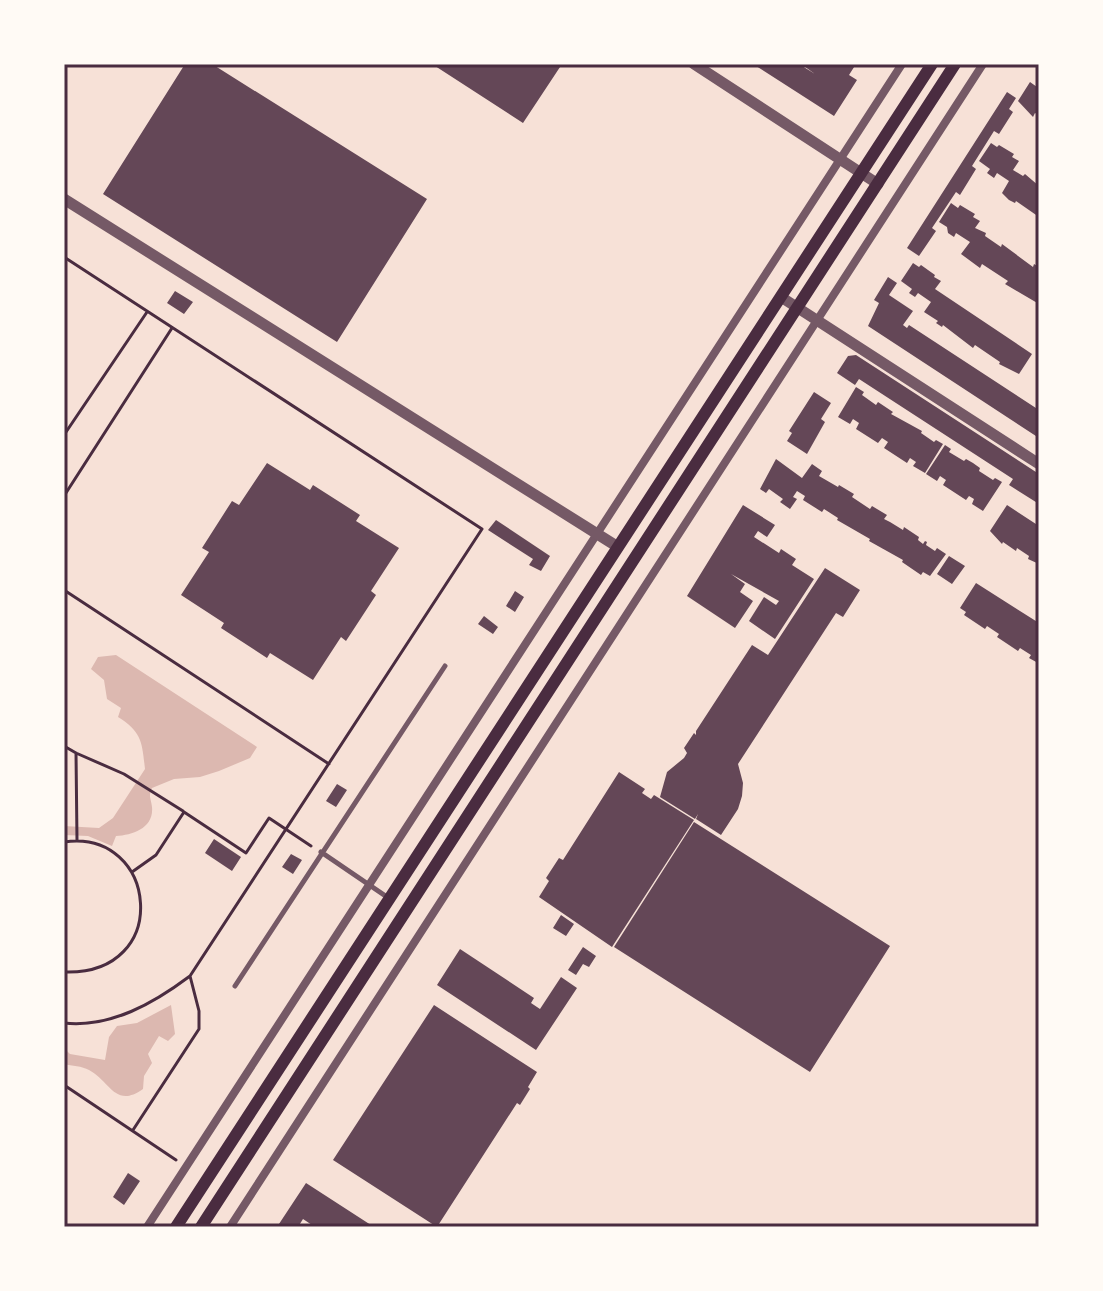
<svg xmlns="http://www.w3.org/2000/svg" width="1103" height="1291" viewBox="0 0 1103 1291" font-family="Figtree,sans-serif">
<rect width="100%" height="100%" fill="#f7e1d7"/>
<!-- water -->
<path fill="#dcb8b0" d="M116,655L257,747L250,758L219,771L200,777L174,779L152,788C148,796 151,798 152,807C154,828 133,835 116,836L112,846L88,836L64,835V826L99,828L113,818L145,769C142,742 142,732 118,717L121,708L107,699L104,680L91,669L98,657Z
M171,1005L175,1034L168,1041L159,1036L148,1054L152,1063L144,1076L143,1089C115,1109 110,1081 89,1070C82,1066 72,1066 64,1064V1048L70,1054L105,1060L109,1037L117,1026L137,1023Z"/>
<!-- building -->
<path fill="#644757" d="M185,64H212L427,199L337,342L103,194Z
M432,64H562L523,123Z
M753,64H799L815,74L801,64H856L849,75L857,80L834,116Z
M1030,82L1037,87L1039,83V115L1035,113L1033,117L1018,101Z
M1007,92L1016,98L1009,109L1013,112L999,134L994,131L972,166L976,169L960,195L956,192L932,228L936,231L919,256L907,248Z
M991,143L997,147L999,145L1014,154L1012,157L1019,161L1013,170L1023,176L1025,174L1039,186V217L1016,201L1015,203L1009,200L1002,193L1009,181L997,173L994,178L987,173L990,169L979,161Z
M951,203L958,208L960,205L975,214L973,217L980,221L975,228L986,233L985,236L1001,247L1002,244L1033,267L1034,264L1039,267V304L1005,284L1008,281L982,264L980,268L961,254L970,242L956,233L954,237L948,233L947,227L939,222Z
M913,263L919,267L921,265L935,275L934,277L941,281L935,289L1032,354L1019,374L999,364L1000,362L975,345L973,348L943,325L942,327L936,323L938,321L924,312L931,302L918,293L915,297L909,293L912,289L901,281Z
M888,277L897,283L889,295L913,311L903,325L907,328L909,325L1039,410V438L868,326L879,303L874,300Z
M175,291L193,302L184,314L167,303Z
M856,355L1039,474V504L1009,485L1013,479L859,379L855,385L837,373L848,356Z
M856,387L864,392L862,395L876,405L878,402L893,412L891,414L922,431L921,433L934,442L936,440L943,444L925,473L913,466L916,462L910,458L907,463L884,448L888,442L882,438L878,443L856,429L859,423L853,419L850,424L838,417Z
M814,392L831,403L821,419L825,422L807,454L787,441L792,433L789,431Z
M945,445L951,449L949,452L964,461L966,459L973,463L980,468L979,471L993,480L995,478L1002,482L983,511L972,504L974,499L969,496L966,500L943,485L946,480L940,476L937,481L926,474Z
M776,459L802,478L812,464L822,471L819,476L838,487L839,485L854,494L852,497L870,509L872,506L887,515L884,519L890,522L903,530L904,527L919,537L918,540L923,544L925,541L927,542L926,545L935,551L937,548L946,554L930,576L923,572L921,575L902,562L903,560L869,541L870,539L837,520L838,518L824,509L822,512L803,500L805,496L797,491L793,497L797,499L790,509L780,502L783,499L769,489L766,493L760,489Z
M267,463L310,490L313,485L360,515L356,521L399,548L371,591L376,595L346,641L341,637L313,680L270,653L267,658L221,628L224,623L181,595L209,552L202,548L232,501L239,505Z
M743,505L775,525L767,537L758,531L754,537L779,553L781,549L796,559L792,565L814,579L775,639L749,621L764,597L776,605L779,601L731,574L745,584L740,592L753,601L735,628L687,596Z
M1007,505L1039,526V564L1028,559L1029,556L1017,548L1016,551L1003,542L1002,544L990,531Z
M496,520L550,556L541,571L529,565L533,559L488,530Z
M949,556L965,566L952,584L937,574Z
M825,568L860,590L843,617L836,613L738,764L743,783L742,796L738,809L721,835L696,819L698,814L695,819L660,797L667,772L684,758L687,753L684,748L694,733L696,735V731L752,645L768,655Z
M976,583L1039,623L1038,663L1029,658L1031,655L1020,648L1018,651L997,637L999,634L987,626L985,629L964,615L966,612L960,608Z
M515,591L524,597L515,612L506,606Z
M484,616L498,627L493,634L478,624Z
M619,772L645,789L642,793L651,799L654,795L694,820L612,947L539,897L549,881L546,878L559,858L563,860Z
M337,784L347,790L336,807L326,801Z
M694,822L890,946L810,1072L614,947Z
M214,839L241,857L232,871L205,853Z
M291,854L302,860L293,874L282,867Z
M561,915L574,924L566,936L553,928Z
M583,947L596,956L589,967L583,964L576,975L568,970Z
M460,949L534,998L531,1003L540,1009L561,977L577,988L536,1050L437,985Z
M434,1005L537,1072L528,1087L530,1089L520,1105L517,1103L437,1227L333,1160Z
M128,1173L140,1181L124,1205L113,1197Z
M306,1183L374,1227H315L303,1219L298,1227H277Z"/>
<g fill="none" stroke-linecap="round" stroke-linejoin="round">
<!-- path -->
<path stroke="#4a2c40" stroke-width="3" d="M64,257L482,529L190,976C154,1003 111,1028 64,1023
M64,435L147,312
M64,496L172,328
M64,590L329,764
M64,746L76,753L124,774L183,811
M76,753L77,840
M64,842C158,828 174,976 64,972
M132,872L156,855L184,812L246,853L269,818L311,846
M64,1085L176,1160
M133,1130L199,1029V1011L190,976"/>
<!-- service -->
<path stroke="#755966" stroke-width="5" d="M321,852L387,897
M235,986L445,666"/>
<!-- minor -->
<path stroke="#755966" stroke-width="8" d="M147,1227L902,64
M230,1227L983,64"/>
<!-- tertiary -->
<path stroke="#755966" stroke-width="11" d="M694,64L878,184
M64,199L618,547
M781,297L1039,464"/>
<!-- secondary -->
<path stroke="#4a2c40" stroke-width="12" d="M176,1227L932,64
M201,1227L955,64"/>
</g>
<!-- border -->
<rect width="1103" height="1291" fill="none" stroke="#fffaf5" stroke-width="132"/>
<rect x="66" y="66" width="971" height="1159" fill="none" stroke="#4a2c40" stroke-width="3"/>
</svg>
